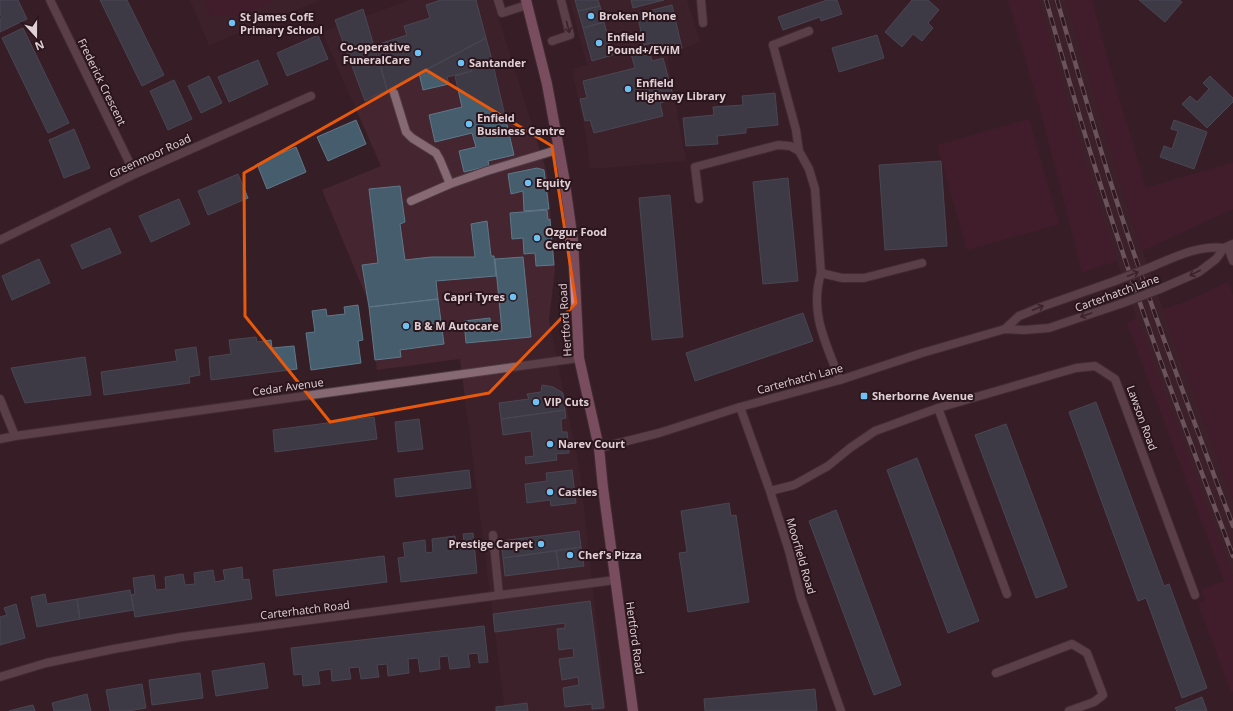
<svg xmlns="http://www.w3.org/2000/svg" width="1233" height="711" viewBox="0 0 1233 711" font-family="'Open Sans',sans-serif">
<rect width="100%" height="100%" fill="#361e27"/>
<!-- built -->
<path fill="#442530" d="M190,0H321L209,45Z
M410,0H493L547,173L555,269L549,320L580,472L606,709L591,711H505L460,359L377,370L368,301L322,190L381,166L322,32Z
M570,0H687L700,41L667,57L686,161L590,169L587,140L572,69L587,65Z
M1039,0H1066L1129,212L1172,335L1233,499V577L1145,342L1102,217L1075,130Z"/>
<!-- green -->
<path fill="#4f1d31" d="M203,0H274L242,16L210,15Z
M1008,0H1039L1075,130L1117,261L1082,272L1043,120Z
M1066,0H1092L1112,74L1146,188L1233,162V209L1142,251L1129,211Z
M1029,119L1059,224L967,250L937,145Z
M1228,282L1233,295V499L1162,308C1182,307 1209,289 1228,282Z
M1137,318L1233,577V691L1231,692L1198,603L1205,600L1201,590L1224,581L1127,323Z"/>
<!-- building -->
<path fill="#455d6d" stroke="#5f7888" d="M0,0H18L27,19L0,32V19L2,18L0,15Z
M100,0H127L164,75L142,86Z
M441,0H476L486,38L387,90L376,45L407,35L404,26L430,18L426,5Z
M575,0H598L600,6L578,11Z
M631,0H664L633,8Z
M827,0H837L842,14L821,21L820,17L783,30L778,17Z
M912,0H928L939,10L928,23L933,28L922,41L913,34L902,47L885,32Z
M1139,0H1179L1182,2L1165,22Z
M672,5L682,48L656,54L653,43L644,45L637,14Z
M600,6L604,22L583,28L578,11Z
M363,9L387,90L365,101L335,20Z
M604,22L613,55L592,61L583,28Z
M23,28L69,123L48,133L2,38Z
M318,35L328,59L287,76L277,53Z
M877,35L884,58L839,72L832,48Z
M486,38L492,60L470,65L472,71L447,77L449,84L423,90L419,73L432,67Z
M649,50L652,61L663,58L674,99L660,103L663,116L594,133L590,120L585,121L580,99L587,98L583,81L635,68L631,54Z
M258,60L268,84L229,102L218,77Z
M492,60L514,155L488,161L489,166L464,172L459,151L476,147L472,133L435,142L429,115L462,107L455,76L472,71L470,65Z
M209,76L222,103L201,113L188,86Z
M1210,76L1233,98V102L1207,128L1182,104L1190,96L1197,102L1209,89L1203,83Z
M174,80L192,119L168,130L150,91Z
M775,93L778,125L746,128V133L717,136L718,144L686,146L683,118L714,115L713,107L743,105L742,96Z
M356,120L366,144L328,161L317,137Z
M1174,120L1207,132L1194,169L1160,157L1164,146L1172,149L1178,131L1171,129Z
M74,129L90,168L64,178L49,140Z
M296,147L306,172L267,189L257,164Z
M941,161L947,246L885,250L879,165Z
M537,168L544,170L549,209L524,211L523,191L511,194L508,174Z
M238,174L248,198L208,215L198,191Z
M788,178L798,281L763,284L753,182Z
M400,186L405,222L400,224L405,260L431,257H475L471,224L487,221L491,256H494L496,276L436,281L438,299L369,307L362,265L378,263L369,189Z
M670,195L683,337L652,340L639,198Z
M179,199L190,224L151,242L139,216Z
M547,210L548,220L550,219L554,265L536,266L535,253L524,254L523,238L512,239L510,213Z
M110,228L121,253L82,269L71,245Z
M523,257L531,337L466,343L464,321L490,318L491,332L502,331L495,259Z
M39,259L50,283L12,300L2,276Z
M438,299L444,344L400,350L401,357L375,360L369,307Z
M358,305L363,340L358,341L361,363L311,370L306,333L315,332L312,311L326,309L327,316L345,314L344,307Z
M803,313L813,341L695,381L686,353Z
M256,337L257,342L271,340L272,348L294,346L297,369L211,380L209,357L231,354L229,340Z
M196,347L200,375L189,377L190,383L104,395L101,372L177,361L175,350Z
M85,357L91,395L25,403L11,368Z
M542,385L553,387L563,393L565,410L501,419L499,403L529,399L527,394L541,392Z
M1096,402L1164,586L1169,584L1207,688L1182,698L1146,598L1138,601L1069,412Z
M565,410L566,418L561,419L562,432H567L569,453L556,454L557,460L526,464L525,457L534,456L531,431L503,435L501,419Z
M374,417L377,439L275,452L273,430Z
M419,419L423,449L398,452L395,422Z
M1006,424L1067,587L1036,598L975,435Z
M917,458L979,621L948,633L887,470Z
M469,470L471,488L396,497L394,479Z
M572,470L576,503L551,506L550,500L527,503L525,484L547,481L546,473Z
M729,503L731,516L736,515L749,602L688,612L679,553L687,552L681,511Z
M836,510L901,685L874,695L809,521Z
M579,531L581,547L503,558L501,541Z
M473,533L477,573L401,582L398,558L405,557L403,543L425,540L426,553L433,552L432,539L455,536L457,548H465L463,534Z
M581,547L584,566L559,569L556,551Z
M556,551L559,569L505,576L503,558Z
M384,556L387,582L276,596L273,570Z
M242,567L243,580L249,579L252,599L135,617L131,595L135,594L133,578L154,575L156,590L166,589L165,577L183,574L185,585L195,584L194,573L213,570L215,582L225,580L223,570Z
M130,590L134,610L80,619L77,599Z
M45,594L47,604L77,599L80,619L37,627L31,597Z
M590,601L604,708L592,709V704L565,707L563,688L579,685L578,677L562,680L559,659L574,657L573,648L559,650L557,629L565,628V623L495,632L493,614Z
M16,604L25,638L0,645V617L7,615L4,608Z
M484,626L488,662L479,663L478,653L468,654L470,667L450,669L448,656L439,657L440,669L420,672L418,658L408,659L409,673L388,676L387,664L377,665L379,677L361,679L359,667L349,668L351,679L332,681L331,669L318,671L320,684L303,686L302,674L294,675L291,648Z
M264,663L268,688L216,696L212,671Z
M200,673L203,698L152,705L149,680Z
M142,684L146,708L128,711H110L106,690Z
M815,689L817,711H705L704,699Z
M87,694L91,711H54L52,703Z
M1202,697L1207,711H1177L1175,708Z
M527,703L528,711H496V707Z
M33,705L35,711H9L28,706Z"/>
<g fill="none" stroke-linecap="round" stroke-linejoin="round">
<defs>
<path id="service" d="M498,0L502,13L527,5
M701,0L703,23
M552,41L570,35L561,0
M773,45L809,31
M394,93L406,132L412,138L436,153L440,160L450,184
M411,201L450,184L487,171L560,149
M1228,247L1233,261
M821,273L842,278H864L922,263
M493,535L499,595
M996,673L1072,644L1087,653L1103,695L1094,702L1069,711"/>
<path id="minor" d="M50,0L135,174
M773,45L796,130L799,151
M699,199L695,167L778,145L790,146L799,151L809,169L815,189L821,273C809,313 826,343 840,380
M0,240L135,174L311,96
M0,399L15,436
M740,407L770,491L789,551L801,598L841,711
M938,408L1007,594
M0,439L15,436L579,358
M770,491L794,485L828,466L850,448L875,431L938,408L1076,368L1095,366L1115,379L1195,595"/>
<path id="tertiary" d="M1151,267C1175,257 1198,245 1224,248
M1160,289L1199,272L1216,259L1224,248L1233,244
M1005,329L1019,316L1041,307L1115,281
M599,448L659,433L740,407L840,380L922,353L1005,329L1024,330L1049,328L1123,303
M0,677L46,663L114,649L182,637L615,580"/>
<path id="primary" d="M526,0L547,84L564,177L573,241L579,358L599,448L603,488L633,711"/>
</defs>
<!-- service casing -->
<use href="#service" stroke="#4f3b43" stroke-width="10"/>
<!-- minor casing -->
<use href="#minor" stroke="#4f3b43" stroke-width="10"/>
<!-- tertiary casing -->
<use href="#tertiary" stroke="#4f3b43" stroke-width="10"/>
<!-- primary casing -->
<use href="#primary" stroke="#4f3b43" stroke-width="12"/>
<!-- service -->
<use href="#service" stroke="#866973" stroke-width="8"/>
<!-- minor -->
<use href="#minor" stroke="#866973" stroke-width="8"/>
<!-- tertiary -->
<use href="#tertiary" stroke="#866973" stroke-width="8"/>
<!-- primary -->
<use href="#primary" stroke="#c9889f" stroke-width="10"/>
<defs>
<path id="rail" d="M1046,0C1063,60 1080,120 1099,180C1139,307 1186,431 1233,556
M1057,0C1074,59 1091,118 1109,177C1146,295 1190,411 1233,526"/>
</defs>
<!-- rail casing -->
<use href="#rail" stroke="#a8959b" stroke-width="4.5"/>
<!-- rail -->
<use href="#rail" stroke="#2b151d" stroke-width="3" stroke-dasharray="9" stroke-linecap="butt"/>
<defs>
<path id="tertiary-bridge" d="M1115,281L1151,267
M1123,303L1160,289"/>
</defs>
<!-- tertiary-bridge casing -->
<use href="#tertiary-bridge" stroke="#4f3b43" stroke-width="10" stroke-linecap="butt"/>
<!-- tertiary-bridge -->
<use href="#tertiary-bridge" stroke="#866973" stroke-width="8"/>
</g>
<!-- one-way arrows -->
<defs><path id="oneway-shaft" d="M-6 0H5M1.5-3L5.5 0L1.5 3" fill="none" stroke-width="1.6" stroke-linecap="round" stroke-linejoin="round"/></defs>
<g stroke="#422a32">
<use href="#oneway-shaft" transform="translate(568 27) rotate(75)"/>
<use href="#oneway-shaft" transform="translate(1195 273) rotate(153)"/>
<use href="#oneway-shaft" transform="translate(1133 274) rotate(-22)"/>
<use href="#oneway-shaft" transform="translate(1038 308) rotate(-23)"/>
<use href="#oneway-shaft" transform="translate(1086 315) rotate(161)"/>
</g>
<!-- marked area -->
<path d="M0 0H1233V711H0ZM426,70L552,146L576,303L489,393L330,422L245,316L244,173Z" fill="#361e27" fill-opacity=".55" fill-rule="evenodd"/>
<path fill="none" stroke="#e8590c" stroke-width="3" stroke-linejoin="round" d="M426,70L552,146L576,303L489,393L330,422L245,316L244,173Z"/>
<!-- markers -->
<g fill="#6ec2f3" stroke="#2b151d" stroke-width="1.5">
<circle cx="591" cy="16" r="4"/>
<circle cx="232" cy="23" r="4"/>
<circle cx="599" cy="43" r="4"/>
<circle cx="418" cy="53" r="4"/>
<circle cx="461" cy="63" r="4"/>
<circle cx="628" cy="89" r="4"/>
<circle cx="469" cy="124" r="4"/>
<circle cx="528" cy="183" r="4"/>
<circle cx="537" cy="238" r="4"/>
<circle cx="513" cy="297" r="4"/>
<circle cx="406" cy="326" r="4"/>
<rect x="860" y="392" width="8" height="8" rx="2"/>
<circle cx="536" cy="402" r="4"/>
<circle cx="550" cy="444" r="4"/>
<circle cx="550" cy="492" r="4"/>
<circle cx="541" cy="544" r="4"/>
<circle cx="570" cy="555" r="4"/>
</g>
<g text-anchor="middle" stroke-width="4" stroke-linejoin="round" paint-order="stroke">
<!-- poi labels -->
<g font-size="11" font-weight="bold" fill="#e0d0d5" stroke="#2b151d" text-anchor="start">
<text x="599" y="20">Broken Phone</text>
<text x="240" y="21">St James CofE<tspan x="240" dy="13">Primary School</tspan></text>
<text x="607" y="41">Enfield<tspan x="607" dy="13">Pound+/EViM</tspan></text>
<text x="410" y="51" text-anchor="end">Co-operative<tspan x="410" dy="13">FuneralCare</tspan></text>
<text x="469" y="67">Santander</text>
<text x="636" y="87">Enfield<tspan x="636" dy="13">Highway Library</tspan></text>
<text x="477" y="122">Enfield<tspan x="477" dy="13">Business Centre</tspan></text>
<text x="536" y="187">Equity</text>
<text x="545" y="236">Ozgur Food<tspan x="545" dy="13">Centre</tspan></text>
<text x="505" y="301" text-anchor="end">Capri Tyres</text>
<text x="414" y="330">B &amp; M Autocare</text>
<text x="872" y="400">Sherborne Avenue</text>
<text x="544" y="406">VIP Cuts</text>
<text x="558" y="448">Narev Court</text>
<text x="558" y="496">Castles</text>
<text x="533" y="548" text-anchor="end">Prestige Carpet</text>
<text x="578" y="559">Chef's Pizza</text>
</g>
<!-- street labels -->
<g font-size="11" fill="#e0d0d5" stroke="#2b151d">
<text transform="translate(102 82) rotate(64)" y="4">Frederick Crescent</text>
<text transform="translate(150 156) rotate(-25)" y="4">Greenmoor Road</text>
<text transform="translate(1117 293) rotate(-20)" y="4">Carterhatch Lane</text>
<text transform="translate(565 320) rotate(-94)" y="4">Hertford Road</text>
<text transform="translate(800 379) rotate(-15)" y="4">Carterhatch Lane</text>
<text transform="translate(288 387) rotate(-8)" y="4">Cedar Avenue</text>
<text transform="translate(1142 418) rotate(70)" y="4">Lawson Road</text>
<text transform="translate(801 556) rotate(74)" y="4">Moorfield Road</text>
<text transform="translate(305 610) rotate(-7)" y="4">Carterhatch Road</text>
<text transform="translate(635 638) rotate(82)" y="4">Hertford Road</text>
</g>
</g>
<!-- north arrow -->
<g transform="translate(36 36) rotate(159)" stroke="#2b151d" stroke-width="3" paint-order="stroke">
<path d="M0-3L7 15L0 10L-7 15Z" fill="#e0d0d5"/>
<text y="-6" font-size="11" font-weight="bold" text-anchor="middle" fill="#e0d0d5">N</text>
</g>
</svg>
